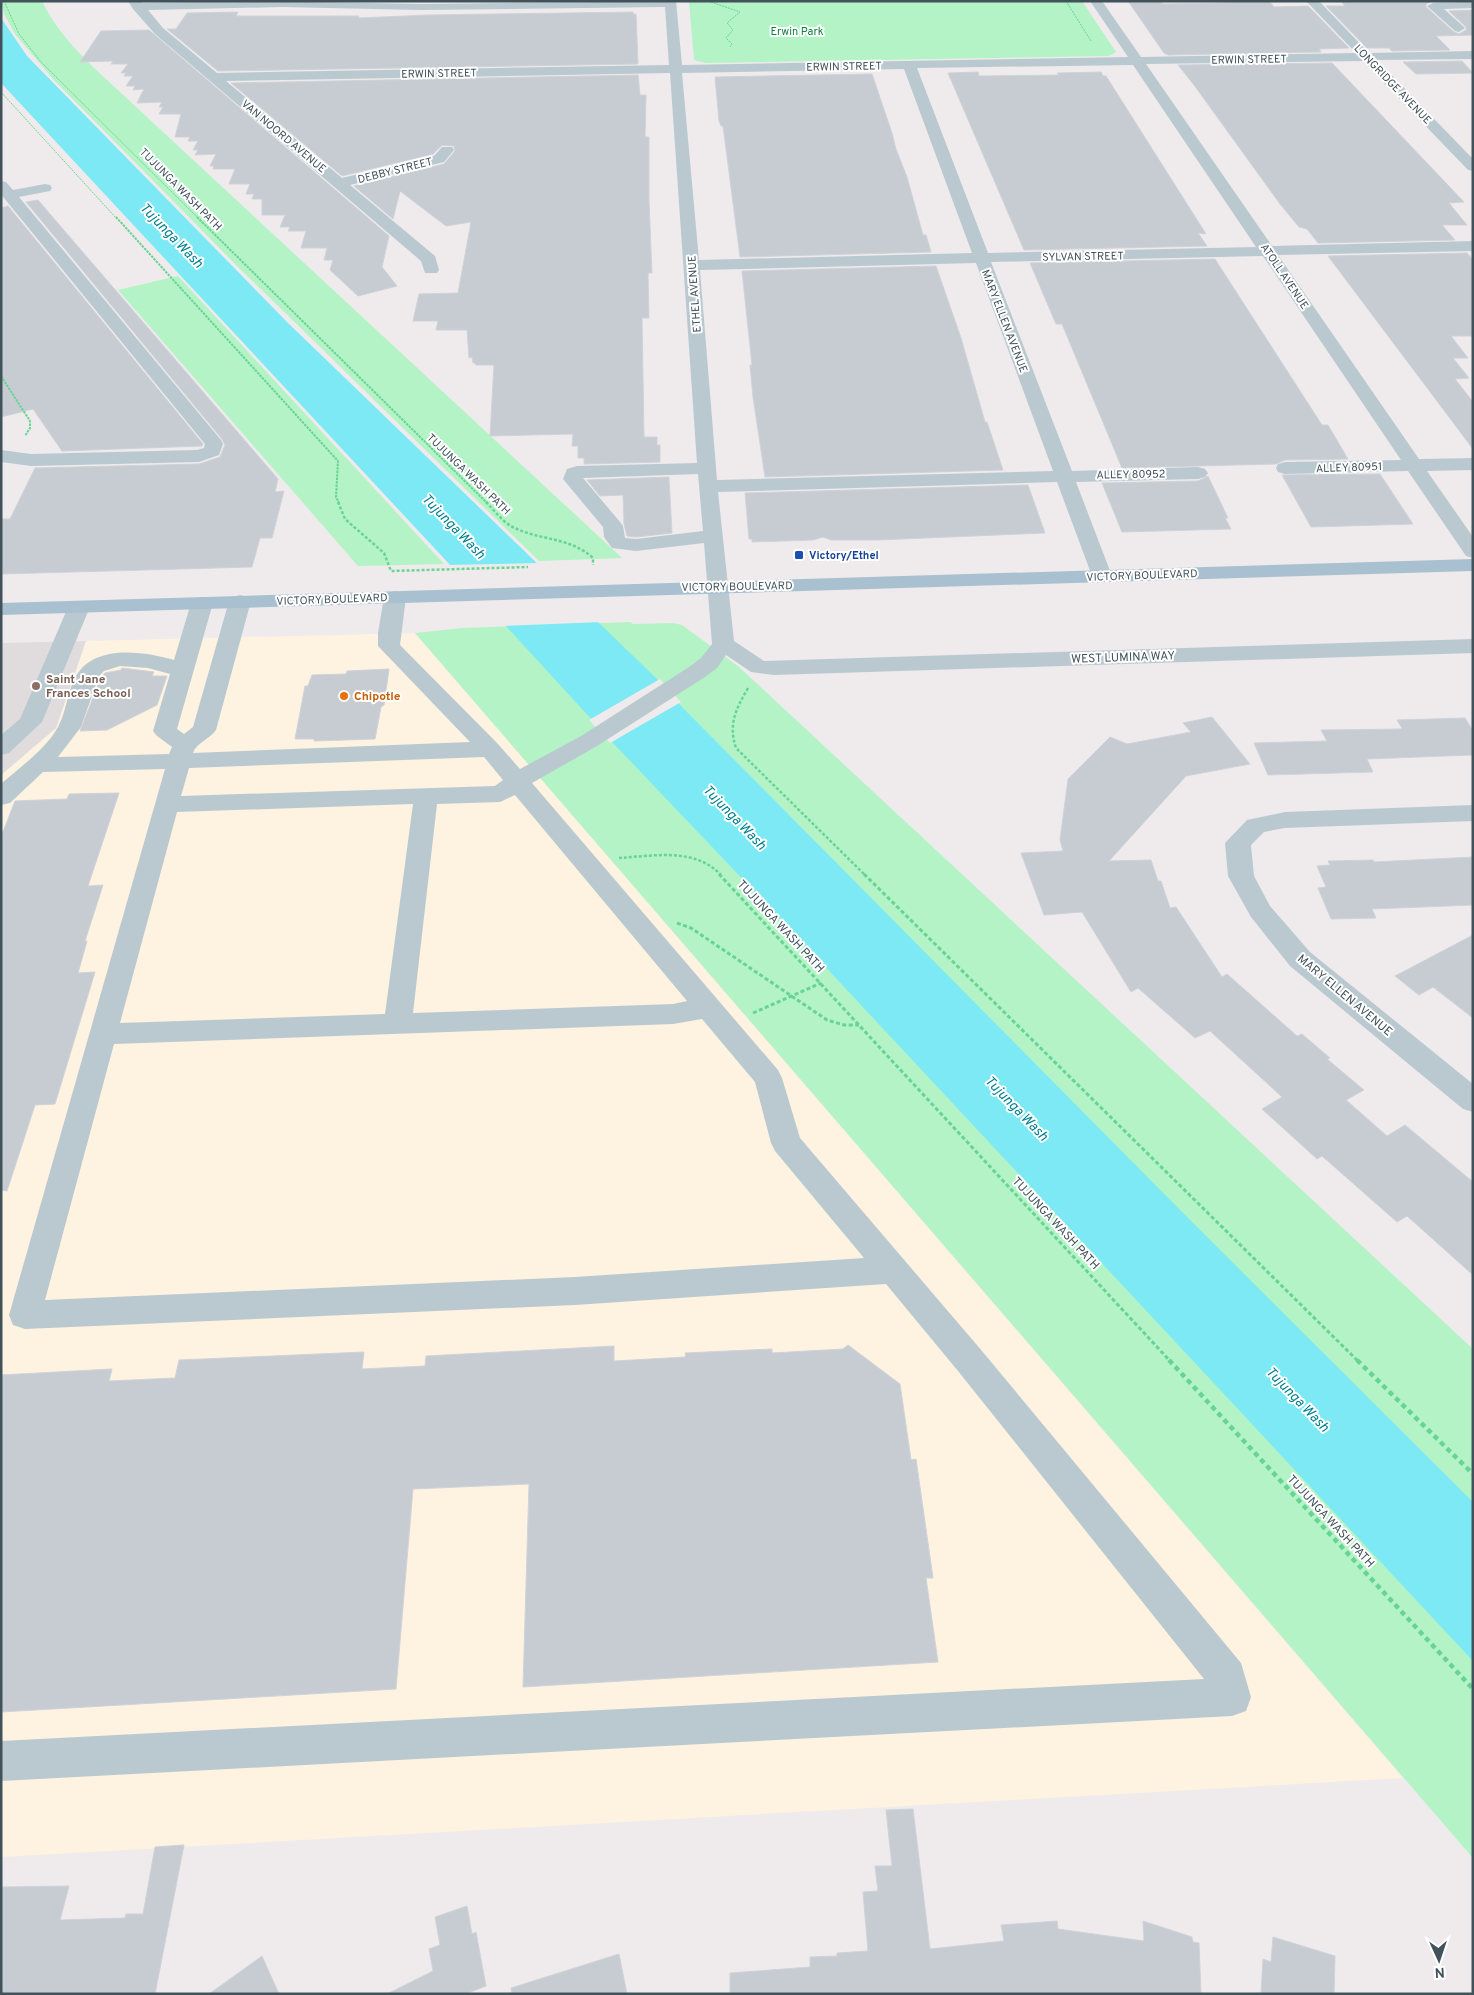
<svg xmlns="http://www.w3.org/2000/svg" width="1474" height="1995" viewBox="0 0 1474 1995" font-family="Overpass,sans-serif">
<rect width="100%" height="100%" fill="#efebec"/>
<!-- commercial -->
<path fill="#fef2e1" d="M415,633L1403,1778L1,1857V775L56,728L86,641Z"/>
<!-- education -->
<path fill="#e0dcde" d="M86,641L56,728L1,775V643Z"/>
<!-- green -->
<path fill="#b3f3c5" d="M1,1H42C55,28 72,46 93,67L622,558L539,561L234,263L54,80L15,34L4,14Z
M689,1H1082L1116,52L1109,56L706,63L694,60Z
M178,276L444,564L358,566L118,290Z
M630,622L633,624L673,623L682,625L739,667L1473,1349V1858L415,633L463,628Z"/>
<!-- water -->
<path fill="#7ce9f5" d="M1,18L27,56L288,323L656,678L681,706L1193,1223L1473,1502V1661L791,930L615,745L439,553L2,84Z"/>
<!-- pier -->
<path fill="#efebec" d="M540,563L602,622L502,626L447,565Z
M660,679L681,702L610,743L589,720Z"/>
<!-- building -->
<path fill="#c7ccd2" stroke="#cfd3d9" d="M1128,1H1161L1163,4L1270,2L1274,7L1308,6L1349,48L1319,49L1321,52L1168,55L1164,53Z
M1341,1H1432L1426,4V7L1454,32L1459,34L1466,30V27L1449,11L1473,10V35L1436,36L1450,50L1392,51L1389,48H1367L1326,6H1345Z
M238,12L236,16H359L358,18L428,15L633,12V14H636L638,64L218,71L167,29H176L187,13Z
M149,30L389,236L382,267L397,286L358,296L330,270L333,260H324L327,248H301L306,231H288L290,227H280L285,215H262V199H252L254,194H246L250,184H229L235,169H213L214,166H210L216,154L195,155L198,150H193L198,141H188L190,137H175L181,114H159L163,107H159L162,102L137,103L144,89L133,90L135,86H126L133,76H124L126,73H121L128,64H111L113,61L80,62L101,31Z
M1462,61L1473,73L1416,74L1403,62Z
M1332,63L1464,202L1449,203L1467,225H1442L1455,240L1318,243L1307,229L1299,227L1280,204L1194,85L1178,65Z
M978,72L979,76L1059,75L1057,73L1101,72L1103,76H1106L1206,234L1198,233L1207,246L1024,250L948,73Z
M869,74H872L892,133L896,149L907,177L923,235H926L931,252L740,257L723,126H721L719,121L715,77Z
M638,75L640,95H646L645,137H649V200L651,250L652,273H648L649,318H642L644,437H657V445H660V462L584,464V458H578V446H572L573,434L490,436L494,365H476L475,363H473L472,357L469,358L467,330H436L438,321H413L419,294L458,293L471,222L446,226L400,191L393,219L354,186L444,164L455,151L454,146L442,145L433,154L342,176L231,83Z
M38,200L278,479L275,492L284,491L272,538H260L252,567L1,574V519H10L35,468L199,464L220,457L225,445L222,439L26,202Z
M8,206L203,444L202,446L62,451L33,409L1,417V208Z
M1467,253L1473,260V336H1451L1468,358H1453L1469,378L1455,379L1473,402V449L1328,256Z
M1215,259L1322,425H1328L1348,459L1285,460L1276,464L1122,468L1062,324H1056L1030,263Z
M936,266L961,338L985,422H987L1003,470L765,477L753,397L750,365H752L742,271Z
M1380,474L1413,524L1311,527L1282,475Z
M1208,476L1228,518H1225L1231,529L1122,532L1102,483L1198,481Z
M669,477L672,533L636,537L627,536L624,524L623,495L600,496L587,480Z
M1028,485L1045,533L878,540H831L823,537L813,540L752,542V539H749L745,493Z
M122,668L154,672L152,676H167L157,705L107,730L80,731L101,677L105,673L121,670Z
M389,669L384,705L381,707L375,739L314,741V739H295L305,686H308L312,675L346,674L347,671Z
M1212,717L1250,764L1186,776L1109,861L1151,860L1158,881H1161L1170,908L1176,907L1222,977L1227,974L1297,1036L1302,1034L1330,1058L1327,1059L1364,1090L1346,1100L1387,1136L1405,1125L1473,1182V1275L1407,1216L1397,1222L1322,1156L1317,1159L1262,1109L1282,1097L1210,1031L1195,1038L1138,988L1131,992L1082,912L1044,915L1021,853L1063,851L1060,840L1068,779L1110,737L1127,744L1191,732L1183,723Z
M1465,718L1473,731V755L1367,759L1373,772L1268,775L1254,743L1327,741L1321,730L1401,729L1402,728L1397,720Z
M119,793L88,886L103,885L85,941H87L78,973L95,972L55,1104L35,1105L7,1191L1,1190V837L15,801L67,799L69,794Z
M1473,857V905L1372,909L1376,918L1331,919L1318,888L1326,887L1317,866L1330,865L1328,861L1373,860L1374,862Z
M1473,935V1018L1433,987L1419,995L1395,976Z
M848,1345L900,1384L911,1460L916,1459L933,1578H926L938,1662L523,1687L529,1484L413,1489L396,1689L1,1712V1375L112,1369L109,1381L175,1378L179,1360L364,1352L362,1369L425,1366L426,1356L614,1346V1361L686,1357L685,1353L772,1349V1353L843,1349Z
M913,1809L930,1949L1004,1941L1001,1925L1057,1921L1058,1929L1144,1941L1143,1921L1192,1937L1193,1942L1199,1943L1201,1994H730V1973L810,1967V1957L837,1956V1953L868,1951L863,1892L878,1891L875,1866H892L886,1810Z
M184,1845L155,1994H1V1887L69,1886L60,1920L125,1918L126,1914H143L155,1847Z
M467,1906L472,1934L476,1932L486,1986L465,1994H387L433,1971L429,1949L440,1945L435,1917Z
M1273,1937L1335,1956L1334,1994H1261L1263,1959L1271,1962Z
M619,1954L627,1994H512L511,1988Z
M262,1956L279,1994H209Z"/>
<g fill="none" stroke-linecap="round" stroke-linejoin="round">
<!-- path-far4 -->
<path stroke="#68d494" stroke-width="1" stroke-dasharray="2 1" stroke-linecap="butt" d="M4,1L19,34L41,62L199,219
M708,1L740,12L727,23L733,30L726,38L732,44L730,47
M1066,1L1091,41
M1,92L117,219"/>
<!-- path-far3 -->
<path stroke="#68d494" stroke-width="2" stroke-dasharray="2.5 1" stroke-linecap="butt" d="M116,217L338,461L336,497L339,503
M197,217L487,503
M1,376L30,421V428L25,436"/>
<!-- path-far2 -->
<path stroke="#68d494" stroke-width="2.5" stroke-dasharray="3 2" stroke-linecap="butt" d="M338,502L345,519L384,553L391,571L528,567
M486,502C494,510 502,521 511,526C538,541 569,536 593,558V565
M748,688C736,709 728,724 736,748L865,875
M619,858C653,856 695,847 721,875"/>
<!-- path-far1 -->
<path stroke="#68d494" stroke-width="3" stroke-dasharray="4 2.5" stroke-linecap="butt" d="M719,874L1170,1361
M864,874L1358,1361
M677,923L691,928L827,1020L844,1025H859
M753,1013L821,983"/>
<!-- path -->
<path stroke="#68d494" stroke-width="4.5" stroke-dasharray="5 4" stroke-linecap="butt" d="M1169,1360L1473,1689
M1357,1360L1473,1474"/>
<!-- minor -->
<path fill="#bac9d0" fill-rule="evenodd" d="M128,1H140L142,3L248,1L421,4L676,1L682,65L1128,57L1090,1H1102L1141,57L1356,53L1306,1H1319L1369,53L1473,51V59L1377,60L1473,159V171L1468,170L1363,61L1146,64L1272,246L1473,241V251L1278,255L1419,459L1473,458V470L1427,471L1473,537V558L1466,556L1408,471L1285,474L1278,472L1276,468L1278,464L1285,462L1401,460L1263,256L991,262L1072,471L1198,467L1205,469L1208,473L1205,477L1198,479L1076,482L1112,576L1109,580L1102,582L1095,580L1092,576L1057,482L718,492L734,641L764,661L1473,639V653L774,675L751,672L726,655L717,668L705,677L597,746L532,783L778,1070L782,1078L800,1138L982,1351L1241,1663L1251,1697L1246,1711L1232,1716L1,1781V1741L1204,1679L958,1371L886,1284L575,1305L25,1329L13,1325L9,1315L165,769L43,772L10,803L1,805V784C19,768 47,748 58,727C66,712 67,695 74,680C91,643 143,651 174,660L191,603L195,599L202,597L209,599L213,603L177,729L184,734L193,727L229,601L233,597L240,595L247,597L251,601L216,730C210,739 196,743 193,753L470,742L378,646V633L384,597L388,593L395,591L402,593L406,597L400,645L498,744L520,769L581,736L689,667L701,658L712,644L704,543L636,551L612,548L604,537L603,527L563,479L567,469L577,466L697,463L670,73L226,81L342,178L434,156L442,147H452L454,150L444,162L350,185L435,256L439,270L437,273H425L421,261L155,34L133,9ZM282,7L421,10L665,7L669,65L217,73L163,28L148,10ZM1133,65L1256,247L988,253L917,68ZM904,69L972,253L699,260L682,73ZM976,263L1053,471L717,480L700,270ZM698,474L703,531L636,539L625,538L623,526L620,522L583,478ZM120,666L148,668L170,674L153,731L157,736L172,747L169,754L58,757L81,727L99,676L104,671ZM484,757L503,780L495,786L181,796L189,768ZM515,795L687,1001L673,1004L413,1013L437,804L500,802ZM413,804L385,1014L120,1023L177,812ZM702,1019L755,1082L771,1143L775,1151L864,1258L575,1277L45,1300L114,1044L673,1024Z
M1473,2V8L1444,9L1465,28L1459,32L1455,31L1427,6L1433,3Z
M1,181L6,182L13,190L45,184L50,185L52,188L50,191L19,197L221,440L223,444L219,455L199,462L31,466L1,462V450L31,454L197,450L204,448L205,444L4,198L1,195Z
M79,601L87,602L90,607L42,722L9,753L1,755V735L20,719L68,607L71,602Z
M1473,805V821L1285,828L1264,832L1251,845L1254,876L1270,906L1310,952L1473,1084V1112L1463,1109L1290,966L1251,917L1228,876L1225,843L1247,820L1285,812Z"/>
<!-- major -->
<path fill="#a8c0cf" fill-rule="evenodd" d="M1473,559V571L1,615V603Z"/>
</g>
<!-- markers -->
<rect fill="#1a4fb4" stroke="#fff" stroke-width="2" x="794" y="550" width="10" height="10" rx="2.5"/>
<circle fill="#8d6e63" stroke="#fff" stroke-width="2" cx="36" cy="686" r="5"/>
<circle fill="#e8710a" stroke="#fff" stroke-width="2" cx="344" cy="696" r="5"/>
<g text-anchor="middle" stroke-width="4" stroke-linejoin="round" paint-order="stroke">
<!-- far-park labels -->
<g font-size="11" fill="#0c833b" stroke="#fff">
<text x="797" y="35">Erwin Park</text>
</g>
<!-- far-street labels -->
<g font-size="11" fill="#42525b" stroke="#fff">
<text transform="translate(1249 59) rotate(-1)" y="4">ERWIN STREET</text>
<text transform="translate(844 66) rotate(-1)" y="4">ERWIN STREET</text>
<text transform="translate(439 73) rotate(-1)" y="4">ERWIN STREET</text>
<text transform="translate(1393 84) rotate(46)" y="4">LONGRIDGE AVENUE</text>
<text transform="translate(284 136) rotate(40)" y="4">VAN NOORD AVENUE</text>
<text transform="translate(395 170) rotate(-14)" y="4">DEBBY STREET</text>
<text transform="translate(181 189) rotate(45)" y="4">TUJUNGA WASH PATH</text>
<text transform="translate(1083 256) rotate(-1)" y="4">SYLVAN STREET</text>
<text transform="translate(1285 276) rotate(56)" y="4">ATOLL AVENUE</text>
<text transform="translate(694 294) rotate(-94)" y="4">ETHEL AVENUE</text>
<text transform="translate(1005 321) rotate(69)" y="4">MARY ELLEN AVENUE</text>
<text transform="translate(1349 467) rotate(-2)" y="4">ALLEY 80951</text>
<text transform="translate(469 474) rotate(44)" y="4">TUJUNGA WASH PATH</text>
<text transform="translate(1131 474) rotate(-1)" y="4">ALLEY 80952</text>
<text transform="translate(1142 575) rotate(-2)" y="4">VICTORY BOULEVARD</text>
<text transform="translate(737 586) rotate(-1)" y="4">VICTORY BOULEVARD</text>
<text transform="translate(332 599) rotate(-2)" y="4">VICTORY BOULEVARD</text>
</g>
<!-- far-transit labels -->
<g font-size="11" font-weight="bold" fill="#164399" stroke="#fff" text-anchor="start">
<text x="809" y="559">Victory/Ethel</text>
</g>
<!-- street labels -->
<g font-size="12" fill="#42525b" stroke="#fff">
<text transform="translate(1123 657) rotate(-2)" y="4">WEST LUMINA WAY</text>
<text transform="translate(781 926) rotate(47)" y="4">TUJUNGA WASH PATH</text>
<text transform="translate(1345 995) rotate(40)" y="4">MARY ELLEN AVENUE</text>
<text transform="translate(1056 1223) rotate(47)" y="4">TUJUNGA WASH PATH</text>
<text transform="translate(1331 1521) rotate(47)" y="4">TUJUNGA WASH PATH</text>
</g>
<!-- education labels -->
<g font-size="12" font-weight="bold" fill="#785e54" stroke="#fff" text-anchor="start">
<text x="46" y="683">Saint Jane<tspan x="46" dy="14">Frances School</tspan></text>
</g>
<!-- food labels -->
<g font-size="12" font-weight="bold" fill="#c56008" stroke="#fff" text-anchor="start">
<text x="354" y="700">Chipotle</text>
</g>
<!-- water labels -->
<g font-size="14" font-style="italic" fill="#038291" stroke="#fff">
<text transform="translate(172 235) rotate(46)" y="5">Tujunga Wash</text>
<text transform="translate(454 526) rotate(46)" y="5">Tujunga Wash</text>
<text transform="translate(735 817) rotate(46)" y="5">Tujunga Wash</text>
<text transform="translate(1017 1108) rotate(46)" y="5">Tujunga Wash</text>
<text transform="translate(1298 1399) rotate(46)" y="5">Tujunga Wash</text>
</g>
</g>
<!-- border -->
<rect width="1474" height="1995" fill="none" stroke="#42525b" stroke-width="5"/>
<!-- north arrow -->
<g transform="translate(1439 1960) rotate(177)" stroke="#ffffff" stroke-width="4" paint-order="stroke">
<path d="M0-4L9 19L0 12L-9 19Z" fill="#42525b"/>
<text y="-8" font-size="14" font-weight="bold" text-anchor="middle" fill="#42525b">N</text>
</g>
</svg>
